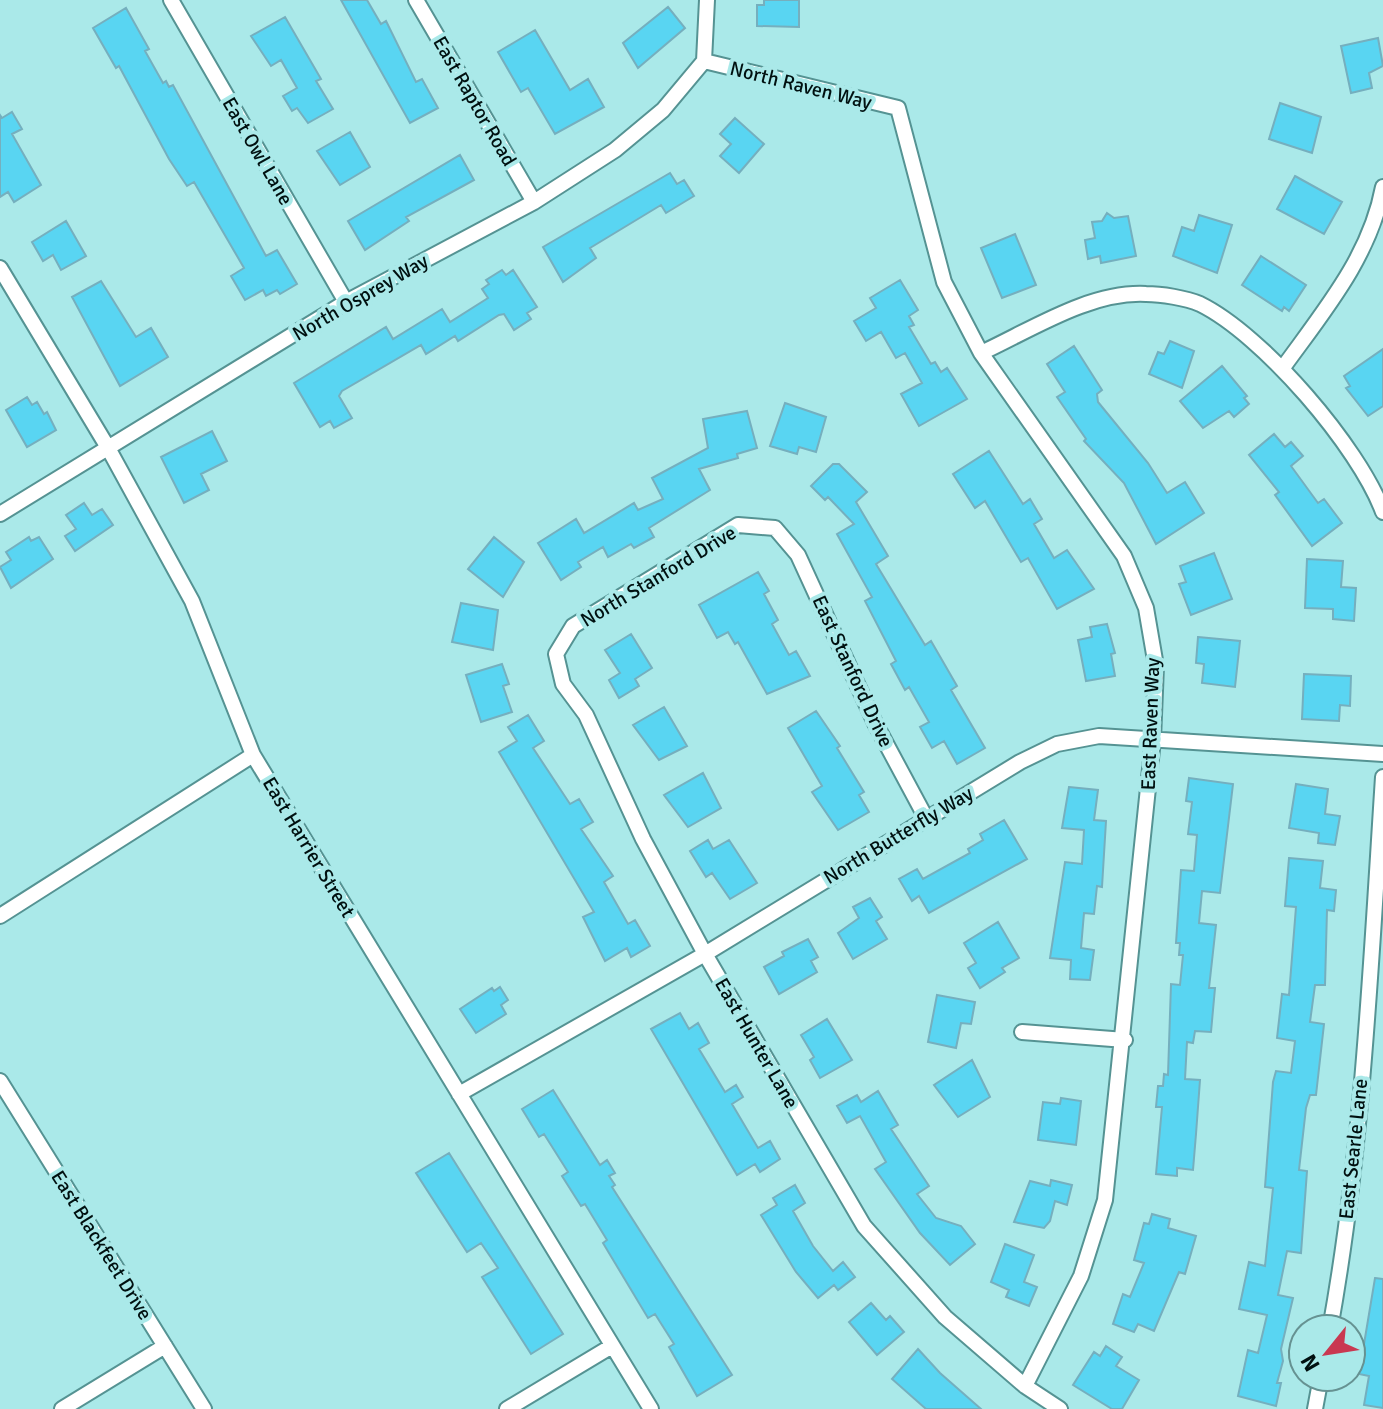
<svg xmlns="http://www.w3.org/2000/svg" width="1383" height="1409" viewBox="0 0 1383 1409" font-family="Signika,sans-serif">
<rect width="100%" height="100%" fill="#aae9e9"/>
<!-- building -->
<path fill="#59d5f2" stroke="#75afbe" stroke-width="2" d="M341,0H367L381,24L386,21L416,82L422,79L438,108L410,123Z
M764,0H799V27L757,26V5H764Z
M668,7L685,28L638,68L623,43Z
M126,8L149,49L145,51L163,83L166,81L169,87L173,85L266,256L277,250L297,284L280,294L277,290L266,296L263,290L245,300L231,276L244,268L194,182L187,186L169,159L119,66L116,68L93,28Z
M285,17L321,79L316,81L333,109L308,123L297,108L292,111L283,96L297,88L281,60L271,66L251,36Z
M535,30L570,90L588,79L604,107L555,134L528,88L521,92L498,52Z
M1378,38L1383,66L1369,73L1372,88L1351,93L1341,46Z
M1280,103L1321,117L1312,153L1269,139Z
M12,112L22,129L12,134L41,185L14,202L8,192L0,197V115L2,118Z
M735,118L764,144L739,173L720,156L731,144L720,134Z
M350,132L370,167L340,185L317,151Z
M460,155L474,180L406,217L409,221L365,250L348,221Z
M670,173L677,184L684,180L694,196L666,213L661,205L590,248L596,258L563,282L543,247Z
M1295,176L1342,202L1324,234L1277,209Z
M1107,213L1114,218L1128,216L1136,256L1101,263L1100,256L1088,259L1085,240L1095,238L1092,222L1102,221Z
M1199,215L1232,225L1217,273L1173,256L1182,227L1194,231Z
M66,221L86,256L61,270L53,255L43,261L32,242Z
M1015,234L1036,285L1002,298L981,248Z
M1261,256L1306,285L1289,311L1284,307L1282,311L1242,285Z
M502,270L506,275L513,270L537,307L527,313L531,319L514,330L504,314L499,315L458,341L455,336L426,354L421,345L342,391L339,396L352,418L334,428L330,421L320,427L294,383L386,327L393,339L442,309L450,322L488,298L482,289L489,284L486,280Z
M900,280L918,310L909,316L914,325L909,327L931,364L935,362L941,372L947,368L967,399L919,426L901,394L922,383L905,353L896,358L881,332L866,341L854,321L876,308L870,298Z
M101,281L136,337L151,328L168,357L120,386L72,297Z
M1170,341L1194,351L1182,388L1149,374L1158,352L1164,354Z
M1074,346L1102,390L1097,394L1098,402L1148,463L1167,493L1185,482L1204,513L1156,544L1124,483L1084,441L1086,439L1057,397L1065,392L1047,364Z
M1383,349V406L1368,416L1346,388L1350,386L1344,376Z
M1222,366L1247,396L1244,398L1249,404L1234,417L1229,411L1203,428L1180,401Z
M27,397L32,405L37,402L44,414L47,412L56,430L27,447L6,410Z
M785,403L826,417L816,452L799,447L797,454L770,446Z
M747,411L757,448L737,454L738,458L699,469L710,490L649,528L654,537L634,548L631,544L608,557L603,547L578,562L581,567L561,580L538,543L576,519L584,533L634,503L638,510L663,499L652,478L708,448L703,419Z
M212,431L227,461L201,474L209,490L184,503L161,457Z
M1274,434L1285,447L1291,442L1303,456L1291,466L1318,503L1324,499L1342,523L1312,546L1275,495L1279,492L1249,455Z
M989,451L1023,504L1030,499L1042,519L1034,524L1054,558L1067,550L1094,589L1057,609L1028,558L1021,562L985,501L975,508L953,474Z
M833,464H839L867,492L856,502L888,556L876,564L925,645L931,641L957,686L951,690L985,748L957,764L944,741L932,748L920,727L929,722L909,687L905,690L891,664L896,661L865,601L872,597L837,534L854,524L828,497L825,500L811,486Z
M84,503L92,515L102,509L113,525L75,551L65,536L76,529L66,515Z
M29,537L31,541L39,537L53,559L11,588L0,567L11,560L6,552Z
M494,537L524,562L503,597L468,569Z
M1214,553L1232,599L1191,615L1179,584L1186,582L1180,566Z
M1307,559L1343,561L1341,587L1356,588L1354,621L1333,619V609L1305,608Z
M758,572L769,591L764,594L778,620L772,624L789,655L796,651L810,676L767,694L738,642L735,644L728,632L717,638L699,605Z
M461,603L498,610L493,650L452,642Z
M1107,624L1115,653L1111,654L1115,676L1086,681L1078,640L1092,637L1090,627Z
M631,634L652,668L635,679L639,686L619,698L609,680L620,673L605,650Z
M1198,637L1240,641L1235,687L1202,683L1204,664L1196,663Z
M502,664L509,684L503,686L512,712L481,722L466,675Z
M1304,674L1351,676L1350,706L1340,705L1339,721L1302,719Z
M664,707L687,746L659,760L633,725Z
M816,711L840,746L837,748L864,792L859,795L869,812L838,830L812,792L822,786L788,728Z
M528,715L544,741L533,748L570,804L579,799L593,822L581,829L613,876L604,882L628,924L635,920L650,946L631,957L627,948L605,961L583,917L594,912L499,752L517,741L508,727Z
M703,773L721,808L688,827L664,795Z
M1189,778L1233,784L1220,893L1202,891L1199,923L1216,925L1209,988H1215L1211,1032L1195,1031L1193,1043L1187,1042L1185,1079L1200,1080L1196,1134L1193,1170L1177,1168V1176L1156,1174L1162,1107H1156L1158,1086H1163L1164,1074L1168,1075L1171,984L1180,985L1183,955H1179L1180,943H1176L1181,870L1194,871L1197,835L1188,834L1192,802L1186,801Z
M1296,784L1328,789L1325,814L1340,816L1335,845L1318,843L1319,833L1289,828Z
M1069,787L1098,790L1094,820L1106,821L1102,887L1097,886L1094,914L1084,913L1081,948L1094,950L1090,980L1070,979L1071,960L1050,958L1065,862L1082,864L1084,830L1062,828Z
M1004,820L1027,859L929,913L919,896L912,901L899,879L917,869L923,879L970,853L968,849L983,840L980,834Z
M708,840L713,849L729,840L757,883L730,899L712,873L706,877L690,851Z
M1289,858L1323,861L1320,888L1336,890L1334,911L1327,910L1325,985H1315L1310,1022L1324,1024L1316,1095H1310L1306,1108L1299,1170L1307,1171L1301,1253L1287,1251L1278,1295L1293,1298L1281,1349L1283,1361L1277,1383H1281L1276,1406L1238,1396L1248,1350L1258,1353L1267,1315L1239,1309L1249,1262L1265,1266L1273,1188L1265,1187L1273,1082L1276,1071L1291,1073L1295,1041L1277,1038L1282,994L1289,995L1296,907L1285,906Z
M870,898L882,917L876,921L887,939L853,959L838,933L859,918L853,907Z
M998,922L1019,958L1002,968L1005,972L980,988L968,968L976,963L964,943Z
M808,939L818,957L811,961L817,972L779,994L764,967L784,956L782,952Z
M500,987L508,1000L501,1005L506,1014L476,1033L460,1009L492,988L494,991Z
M937,995L975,1002L971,1024L961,1023L956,1048L928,1042Z
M680,1013L689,1029L698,1023L709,1043L699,1049L725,1092L736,1085L743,1097L732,1104L758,1148L770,1141L780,1159L760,1172L755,1164L737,1175L651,1029Z
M827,1019L852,1060L820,1078L810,1060L814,1057L801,1035Z
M972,1060L990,1097L958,1117L934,1085Z
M553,1090L600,1165L607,1160L615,1173L609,1176L615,1185L612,1187L732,1375L697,1396L669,1347L674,1344L655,1314L648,1318L603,1243L607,1240L585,1204L581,1206L562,1176L568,1172L544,1134L539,1137L522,1109Z
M878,1091L898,1125L891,1129L929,1186L917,1194L936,1218L961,1226L975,1244L950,1265L920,1233L875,1169L886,1162L860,1116L847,1123L837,1106L857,1095L861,1102Z
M1061,1098L1081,1101L1076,1145L1038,1140L1043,1102L1060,1104Z
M449,1153L563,1334L531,1354L482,1277L498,1268L481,1243L467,1252L416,1173Z
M1051,1180L1072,1185L1067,1205L1055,1201L1050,1221L1044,1228L1014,1222L1030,1181L1050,1186Z
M795,1185L805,1203L793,1211L813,1246L833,1271L843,1262L855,1277L838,1290L834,1285L818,1298L796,1272L761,1215L777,1205L773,1198Z
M1152,1214L1170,1219L1168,1228L1196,1236L1185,1274L1179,1272L1154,1331L1138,1324L1134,1332L1113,1324L1123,1294L1130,1297L1144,1263L1134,1260L1144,1223L1149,1224Z
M1005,1244L1034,1255L1024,1282L1037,1287L1029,1306L1006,1297L1009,1290L991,1282Z
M1375,1278L1383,1279V1408L1364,1405L1369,1376L1359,1374Z
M871,1303L886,1320L890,1316L904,1332L877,1355L849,1322Z
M1106,1346L1122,1357L1116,1366L1139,1380L1122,1409H1112L1073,1385L1094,1352L1100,1356Z
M918,1349L940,1373L981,1409H926L892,1379Z"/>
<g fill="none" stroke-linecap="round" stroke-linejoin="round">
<defs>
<path id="street" d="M171,0L346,302
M416,0L534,202
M704,61L898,108L944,282L981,353L1124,556L1146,608L1156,666L1153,740L1105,1200L1081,1276L1025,1386
M704,61L707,0
M0,268L107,446L192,601L253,755L651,1409
M981,353C1031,330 1090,291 1146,294C1161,294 1186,298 1200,304C1263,335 1359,447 1383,512
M1282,369C1323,312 1370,257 1383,187
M0,514L346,302L534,202L615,150L663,110L704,61
M926,818L875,723L798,555L775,528L738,525L573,626L556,654L563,684L586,715L643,839L705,954L864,1226L945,1317L1025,1386L1060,1409
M0,916L253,755
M1022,1032L1125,1040
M0,1081L204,1409
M459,1094L705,954L1020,762L1057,744L1099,736L1383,754
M1330,1329C1363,1147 1371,961 1383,777
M62,1409L165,1346
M507,1409L612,1346
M1315,1409L1321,1377"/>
</defs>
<!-- street casing -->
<use href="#street" stroke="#559393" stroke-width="18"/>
<!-- street -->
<use href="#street" stroke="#fff" stroke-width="14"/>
</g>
<g text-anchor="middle" stroke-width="8" stroke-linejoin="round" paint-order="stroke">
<!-- street labels -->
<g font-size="20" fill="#001010" stroke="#aae9e9">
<text transform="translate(801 85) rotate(14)" y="7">North Raven Way</text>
<text transform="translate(475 101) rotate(60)" y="7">East Raptor Road</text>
<text transform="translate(258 151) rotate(60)" y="7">East Owl Lane</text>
<text transform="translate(360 297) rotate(-30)" y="7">North Osprey Way</text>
<text transform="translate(658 576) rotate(-31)" y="7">North Stanford Drive</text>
<text transform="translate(853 671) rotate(65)" y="7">East Stanford Drive</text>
<text transform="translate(1150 724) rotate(-88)" y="7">East Raven Way</text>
<text transform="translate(898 835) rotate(-31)" y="7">North Butterfly Way</text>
<text transform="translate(309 847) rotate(59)" y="7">East Harrier Street</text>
<text transform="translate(757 1043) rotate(60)" y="7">East Hunter Lane</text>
<text transform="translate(1353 1149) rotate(-84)" y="7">East Searle Lane</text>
<text transform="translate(102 1245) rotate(58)" y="7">East Blackfeet Drive</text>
</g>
</g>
<!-- north arrow -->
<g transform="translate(1327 1353) rotate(240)"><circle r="38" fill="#aae9e9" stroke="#669292" stroke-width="2"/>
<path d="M0-6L14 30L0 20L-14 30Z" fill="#c93851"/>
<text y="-12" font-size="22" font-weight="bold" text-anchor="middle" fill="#001010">N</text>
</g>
</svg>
